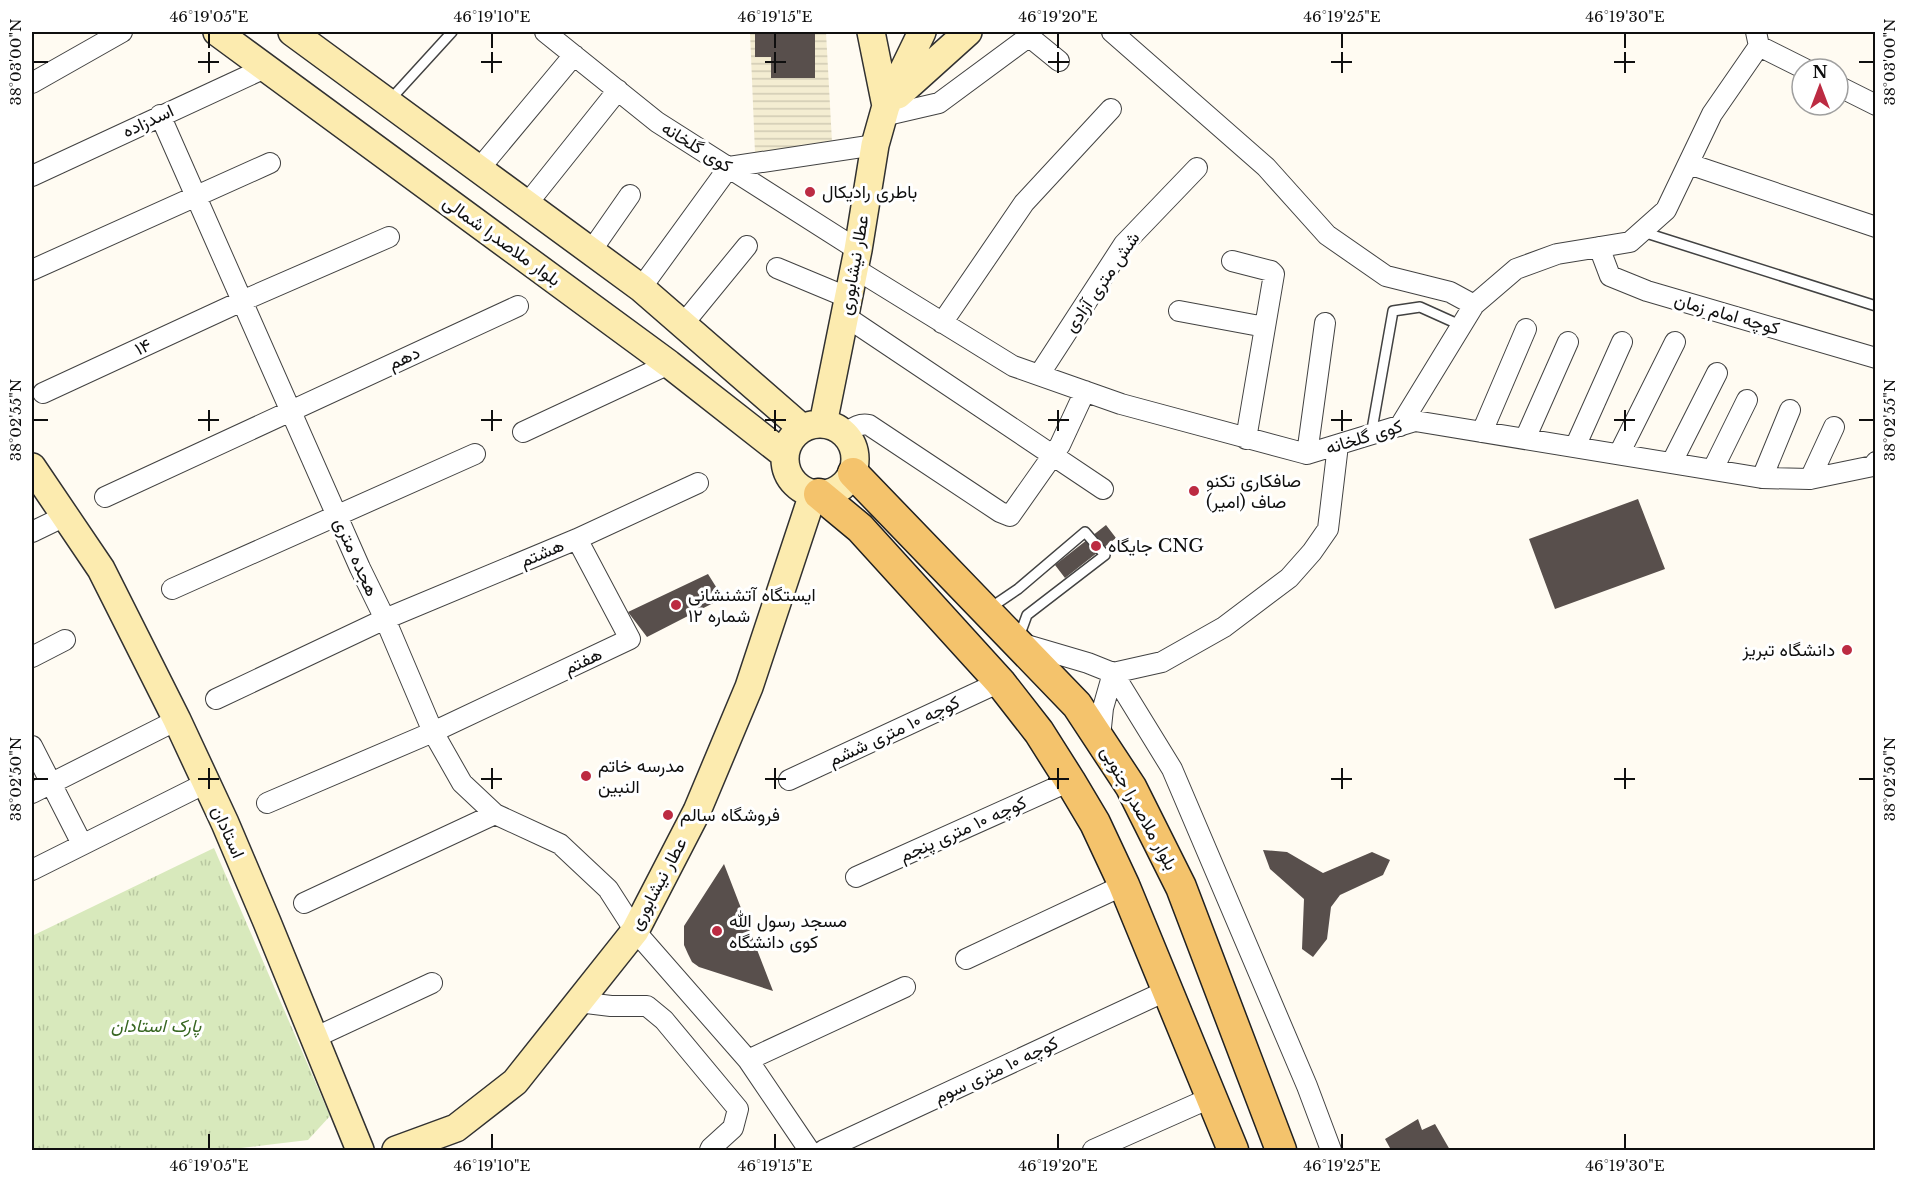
<svg xmlns="http://www.w3.org/2000/svg" width="1907" height="1182" viewBox="0 0 1907 1182" font-family="'Libre Baskerville',Vazirmatn,serif">
<defs>
<pattern id="farmland-rules" width="6" height="5" patternUnits="userSpaceOnUse" patternTransform="scale(1.5)"><rect width="6" height="5" fill="#f4edd2"/><path d="M0 2.5h6" fill="none" stroke="#d0cab3"/></pattern>
<pattern id="park-tufts" width="24" height="20" patternUnits="userSpaceOnUse" patternTransform="scale(1.5)"><rect width="24" height="20" fill="#d8e9bc"/><path d="M3 7l-1-3M5 7V3M7 7l1-3M15 17l-1-3M17 17v-4M19 17l1-3" fill="none" stroke="#b8c7a0"/></pattern>
</defs>
<rect width="100%" height="100%" fill="#fffbf2"/>
<!-- farmland -->
<path fill="url(#farmland-rules)" d="M750,32H826L832,142L755,153Z"/>
<!-- park -->
<path fill="url(#park-tufts)" d="M214,848L330,1116L308,1140L224,1150H32V936Z"/>
<!-- building -->
<path fill="#584f4c" d="M755,32H815V78H771V57H755Z
M1638,499L1665,569L1555,609L1529,539Z
M1106,525L1116,538L1065,578L1055,565Z
M708,574L723,598L647,637L628,612Z
M1263,850L1287,852L1323,873L1372,852L1390,860L1383,875L1340,895L1331,907L1327,939L1313,957L1302,949L1304,899L1270,869Z
M724,864L773,991L699,967L692,962L688,954L684,945V926Z
M1418,1119L1422,1130L1435,1124L1450,1150H1385L1390,1148L1385,1139Z"/>
<g fill="none" stroke-linecap="round" stroke-linejoin="round">
<defs>
<path id="lane" d="M389,101L452,32
M1643,232L1876,306
M1371,435L1393,311L1420,307L1460,325
M990,608L1018,589L1085,532L1105,555L1027,615L1019,637"/>
<path id="street" d="M545,32L657,122L858,250
M1112,32L1266,167L1327,235L1386,276L1450,292L1474,305
M1756,32L1759,46L1805,69
M32,83L122,32
M1838,86L1876,105
M160,115L360,568L385,619L433,732L462,783L495,814L560,844L608,889L635,931L748,1060L809,1150
M883,116L939,103L1027,38L1032,39L1059,61
M1689,164L1876,227
M479,169L574,55
M32,176L265,68
M527,204L618,90
M1599,247L1610,276L1647,291L1876,358
M591,251L630,195
M1232,261L1271,271L1274,274L1246,439
M777,268L849,298
M854,268L1013,366L1121,404L1307,454L1415,421L1762,478L1810,479L1873,466L1876,462
M32,270L270,163
M641,288L729,167L875,145
M1179,311L1265,327
M845,316L1103,489
M684,323L747,246
M942,323L1024,203L1111,109
M1039,375L1124,244L1197,168
M43,393L242,301L389,237
M1400,426L1474,305L1516,269L1557,254L1630,242L1666,210L1712,114L1759,46
M523,432L669,364
M1482,432L1526,329
M844,434C853,428 859,423 869,425L1000,512L1010,516L1060,445L1085,391
M1525,439L1568,342
M1575,447L1622,342
M1307,454L1325,323
M1619,454L1675,342
M1672,462L1717,373
M1713,469L1747,400
M1762,478L1790,410
M1810,479L1834,427
M105,497L518,306
M32,532L65,516
M172,589L475,454
M1020,643L1088,663L1113,673L1103,708L1100,737
M32,657L65,640
M216,699L385,619L577,539L698,483
M32,746L82,844
M789,780L1000,682
M32,793L177,720
M267,803L433,732L630,639L577,539
M32,870L206,783
M856,877L1070,781
M304,903L495,814
M966,959L1124,885
M578,1002L611,1006H647L664,1020L738,1109L733,1128L711,1148L710,1150
M314,1038L432,983
M748,1060L905,987
M824,1150L1168,990
M1093,1150L1210,1098
M1331,1150L1307,1086L1172,769L1113,673L1162,662L1224,627L1289,578L1312,552L1328,529L1338,445"/>
<path id="secondary" d="M217,32L669,364L785,455
M292,32L641,288L802,428
M871,32L886,106
M898,95L968,32
M785 459a35 35 0 1 1 70 0a35 35 0 1 1-70 0Z
M823,424L858,250L875,145L886,106L922,32
M32,467L101,569L177,720L225,823L267,922L360,1150
M396,1150L456,1128L515,1082L635,931L697,811L749,687L813,494"/>
<path id="primary" d="M853,473L1077,705L1131,787L1181,887L1281,1150
M819,494L860,528L1000,682L1039,732L1070,781L1095,823L1124,885L1233,1150"/>
</defs>
<!-- lane casing -->
<use href="#lane" stroke="#424242" stroke-width="12"/>
<!-- street casing -->
<use href="#street" stroke="#424242" stroke-width="22"/>
<!-- secondary casing -->
<use href="#secondary" stroke="#313131" stroke-width="30"/>
<!-- primary casing -->
<use href="#primary" stroke="#202020" stroke-width="33"/>
<!-- lane -->
<use href="#lane" stroke="#fff" stroke-width="9"/>
<!-- street -->
<use href="#street" stroke="#fff" stroke-width="20"/>
<!-- secondary -->
<use href="#secondary" stroke="#fcebaf" stroke-width="27"/>
<!-- primary -->
<use href="#primary" stroke="#f4c36c" stroke-width="30"/>
</g>
<!-- ticks -->
<path fill="none" stroke="#0f0f0f" stroke-width="2" d="M209,33V48M492,33V48M775,33V48M1058,33V48M1342,33V48M1625,33V48M209,52V73M492,52V73M775,52V73M1058,52V73M1342,52V73M1625,52V73M33,62H48M198,62H219M481,62H502M765,62H786M1048,62H1069M1331,62H1352M1614,62H1635M1859,62H1874M209,410V431M492,410V431M775,410V431M1058,410V431M1342,410V431M1625,410V431M33,420H48M198,420H219M481,420H502M765,420H786M1048,420H1069M1331,420H1352M1614,420H1635M1859,420H1874M209,768V789M492,768V789M775,768V789M1058,768V789M1342,768V789M1625,768V789M33,779H48M198,779H219M481,779H502M765,779H786M1048,779H1069M1331,779H1352M1614,779H1635M1859,779H1874M209,1134V1149M492,1134V1149M775,1134V1149M1058,1134V1149M1342,1134V1149M1625,1134V1149"/>
<!-- markers -->
<g fill="#bc2b42" stroke="#fff" stroke-width="2">
<circle cx="810" cy="192" r="6"/>
<circle cx="1194" cy="491" r="6"/>
<circle cx="1096" cy="546" r="6"/>
<circle cx="676" cy="605" r="6"/>
<circle cx="1847" cy="650" r="6"/>
<circle cx="586" cy="776" r="6"/>
<circle cx="668" cy="815" r="6"/>
<circle cx="717" cy="931" r="6"/>
</g>
<g text-anchor="middle" stroke-width="6" stroke-linejoin="round" paint-order="stroke">
<!-- street labels -->
<g font-size="18" fill="#0f0f0f" stroke="#fff">
<text transform="translate(148 121) rotate(-25)" y="6">اسدزاده</text>
<text transform="translate(697 147) rotate(32)" y="6">کوی گلخانه</text>
<text transform="translate(502 241) rotate(36)" y="6">بلوار ملاصدرا شمالی</text>
<text transform="translate(854 265) rotate(-80)" y="6">عطار نیشابوری</text>
<text transform="translate(1102 282) rotate(-55)" y="6">شش متری آزادی</text>
<text transform="translate(1727 314) rotate(16)" y="6">کوچه امام زمان</text>
<text transform="translate(143 347) rotate(-25)" y="6">۱۴</text>
<text transform="translate(404 358) rotate(-25)" y="6">دهم</text>
<text transform="translate(1364 437) rotate(-17)" y="6">کوی گلخانه</text>
<text transform="translate(542 553) rotate(-23)" y="6">هشتم</text>
<text transform="translate(356 557) rotate(66)" y="6">هجده متری</text>
<text transform="translate(583 661) rotate(-25)" y="6">هفتم</text>
<text transform="translate(894 731) rotate(-25)" y="6">کوچه ۱۰ متری ششم</text>
<text transform="translate(1139 808) rotate(61)" y="6">بلوار ملاصدرا جنوبی</text>
<text transform="translate(963 829) rotate(-24)" y="6">کوچه ۱۰ متری پنجم</text>
<text transform="translate(228 832) rotate(66)" y="6">استادان</text>
<text transform="translate(658 884) rotate(-62)" y="6">عطار نیشابوری</text>
<text transform="translate(996 1070) rotate(-25)" y="6">کوچه ۱۰ متری سوم</text>
</g>
<!-- poi labels -->
<g font-size="18" fill="#0f0f0f" stroke="#fff" text-anchor="start">
<text x="822" y="198">باطری رادیکال</text>
<text x="1206" y="487">صافکاری تکنو<tspan x="1206" dy="21">صاف (امیر)</tspan></text>
<text x="1108" y="552">جایگاه CNG</text>
<text x="688" y="601">ایستگاه آتشنشانی<tspan x="688" dy="21">شماره ۱۲</tspan></text>
<text x="1835" y="656" text-anchor="end">دانشگاه تبریز</text>
<text x="598" y="772">مدرسه خاتم<tspan x="598" dy="21">النبین</tspan></text>
<text x="680" y="821">فروشگاه سالم</text>
<text x="729" y="927">مسجد رسول الله<tspan x="729" dy="21">کوی دانشگاه</tspan></text>
</g>
<!-- park labels -->
<g font-size="18" font-style="italic" fill="#376621" stroke="#fff">
<text x="156" y="1032">پارک استادان</text>
</g>
</g>
<!-- border -->
<rect width="1907" height="1182" fill="none" stroke="#ffffff" stroke-width="66"/>
<!-- north arrow -->
<g transform="translate(1820 87)"><circle r="28" fill="#ffffff" stroke="#9f9f9f" stroke-width="1.5"/>
<path d="M0-4.5L10 22L0 15L-10 22Z" fill="#bc2b42"/>
<text y="-9" font-size="16" font-weight="bold" text-anchor="middle" fill="#0f0f0f">N</text>
</g>
<rect x="33" y="33" width="1841" height="1116" fill="none" stroke="#0f0f0f" stroke-width="2"/>
<g font-size="15" text-anchor="middle" fill="#0f0f0f">
<text x="209" y="22">46°19'05"E</text>
<text x="492" y="22">46°19'10"E</text>
<text x="775" y="22">46°19'15"E</text>
<text x="1058" y="22">46°19'20"E</text>
<text x="1342" y="22">46°19'25"E</text>
<text x="1625" y="22">46°19'30"E</text>
<text transform="translate(16 62) rotate(-90)" y="5">38°03'00"N</text>
<text transform="translate(1890 62) rotate(-90)" y="5">38°03'00"N</text>
<text transform="translate(16 420) rotate(-90)" y="5">38°02'55"N</text>
<text transform="translate(1890 420) rotate(-90)" y="5">38°02'55"N</text>
<text transform="translate(16 779) rotate(-90)" y="5">38°02'50"N</text>
<text transform="translate(1890 779) rotate(-90)" y="5">38°02'50"N</text>
<text x="209" y="1171">46°19'05"E</text>
<text x="492" y="1171">46°19'10"E</text>
<text x="775" y="1171">46°19'15"E</text>
<text x="1058" y="1171">46°19'20"E</text>
<text x="1342" y="1171">46°19'25"E</text>
<text x="1625" y="1171">46°19'30"E</text>
</g>
</svg>
